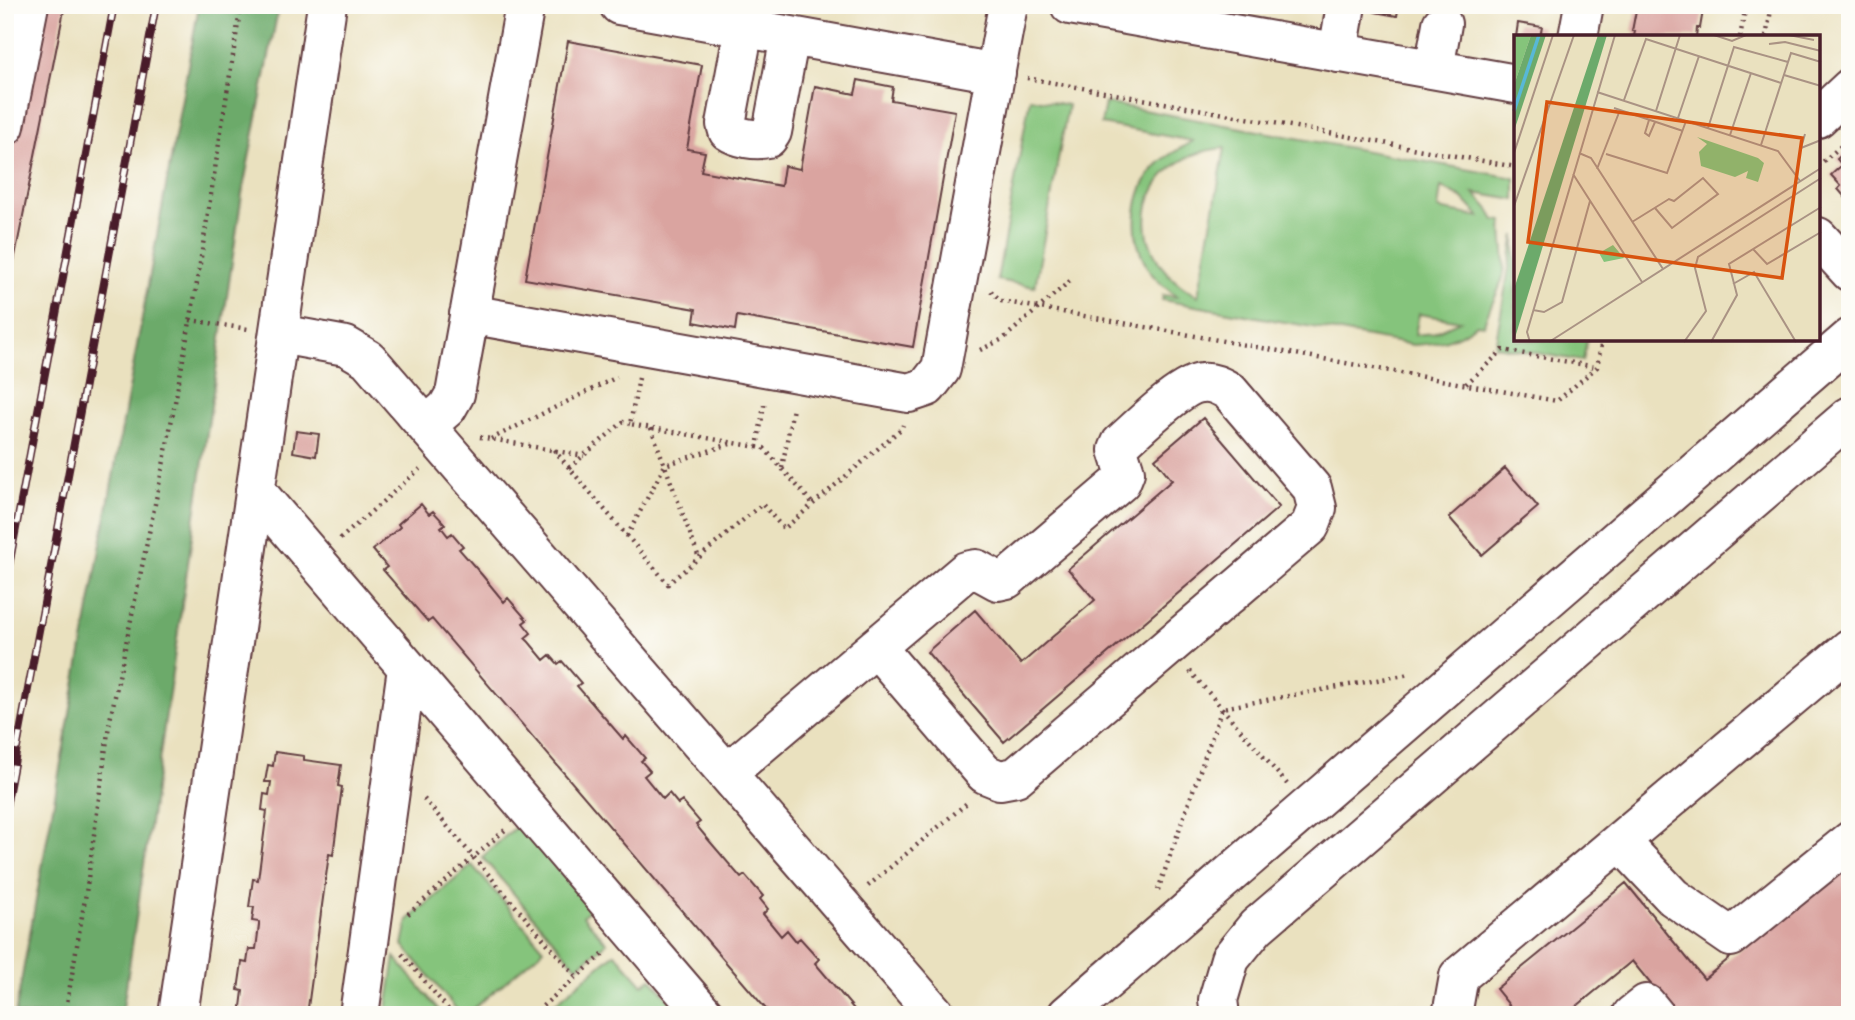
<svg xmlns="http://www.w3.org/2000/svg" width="1855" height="1020" viewBox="0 0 1855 1020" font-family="Pangolin,sans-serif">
<rect width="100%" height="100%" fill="#fdfcf7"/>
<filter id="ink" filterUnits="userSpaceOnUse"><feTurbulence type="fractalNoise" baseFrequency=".0143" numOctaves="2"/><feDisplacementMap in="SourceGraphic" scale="14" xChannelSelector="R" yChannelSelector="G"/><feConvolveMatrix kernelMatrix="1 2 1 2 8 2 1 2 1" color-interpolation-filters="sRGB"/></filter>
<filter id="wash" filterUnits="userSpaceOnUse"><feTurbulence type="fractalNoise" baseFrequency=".00686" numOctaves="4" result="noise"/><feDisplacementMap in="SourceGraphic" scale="28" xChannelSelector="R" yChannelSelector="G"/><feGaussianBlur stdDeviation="1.57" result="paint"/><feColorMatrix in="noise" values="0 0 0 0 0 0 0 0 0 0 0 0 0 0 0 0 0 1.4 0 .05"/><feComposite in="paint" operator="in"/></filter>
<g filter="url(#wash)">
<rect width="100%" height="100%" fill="#eae1bf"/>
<!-- green -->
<path fill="#85c47b" stroke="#687253" stroke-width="2" fill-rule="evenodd" d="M1030,98L1068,105L1035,287L997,280Z
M1105,103L1515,178V200L1474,193L1488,208L1495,220L1503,221C1500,238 1507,255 1504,272C1501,292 1488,306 1484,325L1476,324C1457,340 1437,344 1413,345L1162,300L1163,295L1177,297C1166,288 1154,279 1147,267C1129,235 1132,192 1157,165C1167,154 1181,149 1193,141L1101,124ZM1224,148H1225L1198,296C1118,255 1134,156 1224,148ZM1441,187L1462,198L1480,217L1438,209ZM1419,314L1460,321L1433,333L1415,335Z
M1515,235L1516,340H1587L1583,361L1495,346Z
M519,824L591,908L583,916L607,943L577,967L482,857Z
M472,865L544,949L466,1015H461L403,945L408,920Z
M615,953L643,985L651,978L682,1015H541Z
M395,957L443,1015H386Z"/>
<!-- forest -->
<path fill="#6caa6b" stroke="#5b644b" stroke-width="2" d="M199,5H279L242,194L122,1015H15Z"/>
<g id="blocks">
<!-- building -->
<path fill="#daa4a0" d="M37,5H65L5,306V166Z
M1377,5H1399L1397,16L1375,12Z
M1637,5H1704L1700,28H1697L1696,37H1634L1635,31H1632Z
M1518,23L1542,27L1540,37H1516Z
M568,41L702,65L687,149L705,152L701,171L781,186L784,166L800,169L815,86L855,94L858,80L893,87L891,100L955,111L913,347L737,316L735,330L694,322L696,309L525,279Z
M1850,147V203L1838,189L1841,186L1831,175L1842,165L1837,159Z
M1203,418L1279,507L1004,742L927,652L975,610L1021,664L1095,600L1068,569L1172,480L1155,459Z
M296,431L319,434L316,456L293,452Z
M1505,468L1538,507L1482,555L1449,517Z
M421,504L429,514L433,511L445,524L441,527L448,536L452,533L463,546L459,549L482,575L504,602L508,598L527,620L523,623L531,633L525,638L529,642L544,660L550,655L558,664L562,661L581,683L577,686L597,709L623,739L626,736L645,758L641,761L650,771L644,776L663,799L669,793L678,804L682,801L700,822L696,825L706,837L741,878L745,875L763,896L760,899L768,909L763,914L781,936L787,930L796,941L800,938L819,959L815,963L859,1015H771L432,619L428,622L383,570L387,567L373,550L400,527L398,524Z
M275,752L304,756V760L341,765L338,786L342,787L333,855L329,854L307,1015H240L243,991L238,990L242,962L247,963L249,949H256L259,925V922L252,921L254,907H249L253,879L258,880L267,811L262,810L264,794L269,795L271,782H265L268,765L273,766Z
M1850,860V1015H1676L1632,961L1566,1015H1517L1496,989L1626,883L1704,979Z"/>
</g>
</g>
<g filter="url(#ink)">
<use href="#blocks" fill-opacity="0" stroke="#623c41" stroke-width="2"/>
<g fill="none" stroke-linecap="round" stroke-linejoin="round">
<defs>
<path id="minor" d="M619,5L996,73
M1070,5L1516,84
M744,28L726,124L728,131C738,138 756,141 768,138L772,132L790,36
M1578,37L1584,5
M1338,53L1346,5
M1434,69L1442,24
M1818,118L1850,88
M5,126L29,5
M1818,237L1850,272
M469,314L909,393L927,387L941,369L1008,5
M280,334L346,346L368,359L936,1015
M426,426L447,408L455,394L525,5
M255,490L705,1015
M727,773L966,571L976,569L998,581L1007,579L1121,482L1125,472L1118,450L1121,443C1138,428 1182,384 1202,383C1213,382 1220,386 1229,391L1312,488L1317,508L1310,526L1016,777L1000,780L985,774L876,647
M1620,841L1673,897L1731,937L1850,841
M178,1015L327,5
M359,1015L407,668
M1067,1015L1850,338
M1220,1015L1218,1000L1230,959L1256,927L1850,416
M1452,1015L1459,976L1850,648
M1632,1015L1646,1004L1655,1015"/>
</defs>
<!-- minor casing -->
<use href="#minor" stroke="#623c41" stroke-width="42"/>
<!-- path -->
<path stroke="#623c41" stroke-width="4.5" stroke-dasharray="2 5" stroke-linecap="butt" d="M1740,37L1746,5
M1766,37L1772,5
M1027,78L1516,167
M1818,166L1841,146
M991,291L1001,301L1557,401L1597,367L1602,340
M190,320L248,329
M980,350L1003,339L1070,281
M639,378L630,424L757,447L765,400
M1466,384L1503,350L1596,367
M651,428L699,558
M480,437L584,456
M491,439L617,377
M757,447L764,448L813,504
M554,450L668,584L762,504L784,529L902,428L903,425
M569,468L623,422L630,424
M782,468L793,408
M627,536L665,465L730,444
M340,539L420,469
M1190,671L1287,784
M424,799L576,977
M868,886L968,802
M1158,890L1222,708L1410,674
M408,914L505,830
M402,954L453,1015
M65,1015L86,893L109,725L165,456L195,295L241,5
M532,1015L606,952"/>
<!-- minor -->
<use href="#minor" stroke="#fff" stroke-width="38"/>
<defs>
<path id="rail" d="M5,587L114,5
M5,812L156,5"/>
</defs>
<!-- rail casing -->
<use href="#rail" stroke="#4a1f2b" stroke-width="8"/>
<!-- rail -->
<use href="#rail" stroke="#fdfcf7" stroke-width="5" stroke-dasharray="16" stroke-linecap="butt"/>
</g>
</g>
<!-- overview -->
<g transform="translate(1514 35)">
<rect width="306" height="306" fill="#eae1bf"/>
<path d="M0,0H17L0,50ZM183,102L244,123L250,128L244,147L232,143L234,136L221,142L187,131L185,117L193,109ZM99,210L110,223L90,227L85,218Z" fill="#85c47b"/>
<path d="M17,0H32L0,96V50ZM84,0H93L0,306V254Z" fill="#6caa6b"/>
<path fill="none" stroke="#58b8d7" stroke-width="3.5" d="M0,76L25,0"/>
<path fill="none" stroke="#aa9384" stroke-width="2" d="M200,0L218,6L232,0M275,0L300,5M255,9L271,7L307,16M270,40L307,51M83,57L264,116L286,146M110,65L132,4L267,48M100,73L169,96M142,76L166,0M164,83L185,21M135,85L131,98L135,101L141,87M194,93L220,12L274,27M291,99L287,113L307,105M216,100L237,38M247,110L277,18L307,27M0,118L39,0M65,118L77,123L149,234M92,119L153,138L172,86M83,134L106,75M59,139L128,247M0,171L60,0M118,187L155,164L160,166L189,143L204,159L158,193L141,173M239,214L253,229L307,197M219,249L240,237L282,307M19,275L30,277L48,267L76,166M16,307L13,297L101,0M35,307L307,133M170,307L192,276L181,233L184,222L307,143M197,307L223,260L215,229L307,172"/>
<path fill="#d8530f" fill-opacity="0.15" stroke="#d8530f" stroke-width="3.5" d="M33,67L288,103L268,243L14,207Z"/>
<rect width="306" height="306" fill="none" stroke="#4a1f2b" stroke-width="3.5"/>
</g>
<!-- margin -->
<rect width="1855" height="1020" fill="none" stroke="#fdfcf7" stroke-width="28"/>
</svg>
